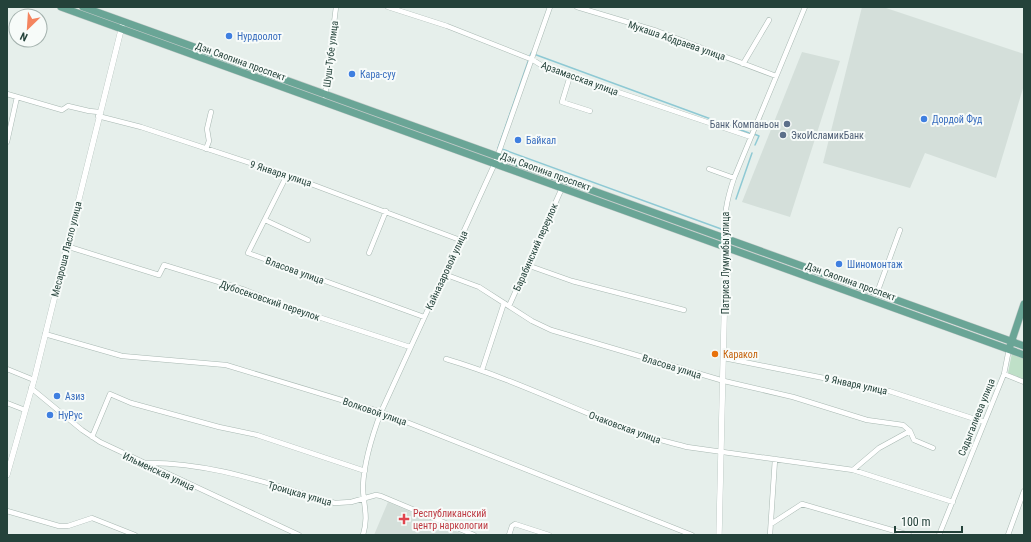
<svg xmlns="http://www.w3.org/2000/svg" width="1031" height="542" viewBox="0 0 1031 542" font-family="'Roboto Condensed',sans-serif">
<rect width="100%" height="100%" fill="#e6efeb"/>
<!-- built -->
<path fill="#d4dfda" d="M862,7H883L1024,54V85L996,178L925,153L910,188L823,163Z
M802,52L840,61L790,217L742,202Z
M388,502L465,535H374Z"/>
<!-- green -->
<path fill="#bfe0c8" d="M1012,353L1024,358V379L1008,373Z"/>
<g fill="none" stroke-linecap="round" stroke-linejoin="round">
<!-- stream -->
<path stroke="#8ec9d4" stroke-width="1.5" d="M754,134L759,136L755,145
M498,148L531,53L749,133
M502,149L724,230
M736,199L752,153"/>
<defs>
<path id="minor" d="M388,7L447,26L533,60L544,67L751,137
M577,7L657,31L776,76
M743,64L769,20
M570,76L562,102L590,111
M7,94L62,110L68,106L89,111L99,112
M325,96L336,7
M98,116L141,127L287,175L460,240
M7,142L17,97
M206,149L209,141L207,129L211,112
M709,169L734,178
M287,175L248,253L424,317
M265,220L308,240
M726,239C723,216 727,199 734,178L805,7
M66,246L159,275L164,265L245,290L285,306L410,347
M369,253L386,211
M527,265L572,281L684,310
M444,274L479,287L532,321L551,330L724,381L793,397L867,420L903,425L910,431L914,440L933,448
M877,293L900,230
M509,306L562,188
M45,334L122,356L226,365L381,412L692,535
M724,358L889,391L984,422
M446,359C510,378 569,407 632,431C650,438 669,442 687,447L853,470L953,502
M7,369L34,380
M482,370L504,303
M1004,374L1024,382
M31,388L82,430L100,442L299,535
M7,403L25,410
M92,437L110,394L131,403L219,427L257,435L365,471
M142,463C209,461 272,485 335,503L351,502L376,495L381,496L474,535
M853,470L879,448L910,431
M7,511L59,526H68L92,518L135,535
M771,524L802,504L909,535
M363,535C369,515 363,506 363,486C364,461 372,436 381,412L495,163L550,7
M509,535L512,526L515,524L549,535
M770,535L775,459
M939,535L1004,374L1009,349
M1008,535L1024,491"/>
<path id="tertiary" d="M7,475L34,380L122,26
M719,535L726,239"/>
<path id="primary" d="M61,7L1024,355
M83,7L1024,346
M1010,346L1024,304"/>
</defs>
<!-- minor casing -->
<use href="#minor" stroke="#a8b8b2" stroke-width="5.5"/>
<!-- tertiary casing -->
<use href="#tertiary" stroke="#a8b8b2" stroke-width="6"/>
<!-- primary casing -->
<use href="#primary" stroke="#c2cac8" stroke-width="8"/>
<!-- minor -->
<use href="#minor" stroke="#fff" stroke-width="4.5"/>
<!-- tertiary -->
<use href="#tertiary" stroke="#fff" stroke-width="5.5"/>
<!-- primary -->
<use href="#primary" stroke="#6aa596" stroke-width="7"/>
</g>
<!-- markers -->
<g fill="#3f7fe0" stroke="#f7fbf9" stroke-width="1.5">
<circle cx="229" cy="36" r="4"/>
<circle cx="352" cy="74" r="4"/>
<circle cx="924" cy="119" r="4"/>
<circle cx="518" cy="140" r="4"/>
<circle cx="839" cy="264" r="4"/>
<circle cx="57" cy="396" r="4"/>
<circle cx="50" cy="415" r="4"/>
</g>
<g fill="#5c6f8a" stroke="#f7fbf9" stroke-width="1.5">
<circle cx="787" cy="124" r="4"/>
<circle cx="783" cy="135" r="4"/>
</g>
<circle fill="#e8710a" stroke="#f7fbf9" stroke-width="1.5" cx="715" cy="354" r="4"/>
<path fill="#e0444e" stroke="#f7fbf9" stroke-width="1.5" d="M402 513h4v4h4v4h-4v4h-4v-4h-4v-4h4z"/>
<g text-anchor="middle" stroke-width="4" stroke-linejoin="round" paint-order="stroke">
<!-- shop labels -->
<g font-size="10" fill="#366cbe" stroke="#f7fbf9" text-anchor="start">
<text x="237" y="40">Нурдоолот</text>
<text x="360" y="78">Кара-суу</text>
<text x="932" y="123">Дордой Фуд</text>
<text x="526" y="144">Байкал</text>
<text x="847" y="268">Шиномонтаж</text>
<text x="65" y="400">Азиз</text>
<text x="58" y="419">НуРус</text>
</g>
<!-- street labels -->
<g font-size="10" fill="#24423a" stroke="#f7fbf9">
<text transform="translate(677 40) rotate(19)" y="4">Мукаша Абдраева улица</text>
<text transform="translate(330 54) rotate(-83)" y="4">Шуш-Тубе улица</text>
<text transform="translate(241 61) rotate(20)" y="4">Дэн Сяопина проспект</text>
<text transform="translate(580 78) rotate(20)" y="4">Арзамасская улица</text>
<text transform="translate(546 171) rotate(20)" y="4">Дэн Сяопина проспект</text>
<text transform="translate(281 173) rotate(18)" y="4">9 Января улица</text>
<text transform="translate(535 247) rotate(-66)" y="4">Барабинский переулок</text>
<text transform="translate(66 249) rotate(-76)" y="4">Месароша Ласло улица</text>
<text transform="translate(725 263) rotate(-90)" y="4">Патриса Лумумбы улица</text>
<text transform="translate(295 270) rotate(20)" y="4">Власова улица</text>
<text transform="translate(446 270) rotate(-65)" y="4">Кайназаровой улица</text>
<text transform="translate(851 281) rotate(20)" y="4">Дэн Сяопина проспект</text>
<text transform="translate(270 300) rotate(19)" y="4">Дубосековский переулок</text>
<text transform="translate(672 366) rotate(17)" y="4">Власова улица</text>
<text transform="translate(856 384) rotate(12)" y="4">9 Января улица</text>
<text transform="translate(375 411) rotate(19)" y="4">Волковой улица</text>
<text transform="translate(976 417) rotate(-68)" y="4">Садыгалиева улица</text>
<text transform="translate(625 427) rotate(20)" y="4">Очаковская улица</text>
<text transform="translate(159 471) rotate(25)" y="4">Ильменская улица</text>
<text transform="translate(300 493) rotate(16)" y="4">Троицкая улица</text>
</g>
<!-- service labels -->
<g font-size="10" fill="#4e5e75" stroke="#f7fbf9" text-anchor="end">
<text x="779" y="128">Банк Компаньон</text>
<text x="791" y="139" text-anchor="start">ЭкоИсламикБанк</text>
</g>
<!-- food labels -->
<g font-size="10" fill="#c56008" stroke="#f7fbf9" text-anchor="start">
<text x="723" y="358">Каракол</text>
</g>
<!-- health labels -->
<g font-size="10" fill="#be3a42" stroke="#f7fbf9" text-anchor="start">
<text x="413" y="517">Республиканский<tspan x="413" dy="12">центр наркологии</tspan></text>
</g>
</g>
<!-- border -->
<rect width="1031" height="542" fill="none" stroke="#24423a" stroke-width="16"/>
<!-- north arrow -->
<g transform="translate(28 28) rotate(205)"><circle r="19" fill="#f7fbf9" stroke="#a3b1ad"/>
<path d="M0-3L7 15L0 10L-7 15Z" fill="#f4845f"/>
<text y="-6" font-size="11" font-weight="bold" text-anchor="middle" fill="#24423a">N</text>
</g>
<!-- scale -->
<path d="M895 526v6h67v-6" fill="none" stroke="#24423a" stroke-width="2"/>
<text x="901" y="526" font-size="12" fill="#24423a" stroke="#f7fbf9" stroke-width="3" paint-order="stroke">100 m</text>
</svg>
